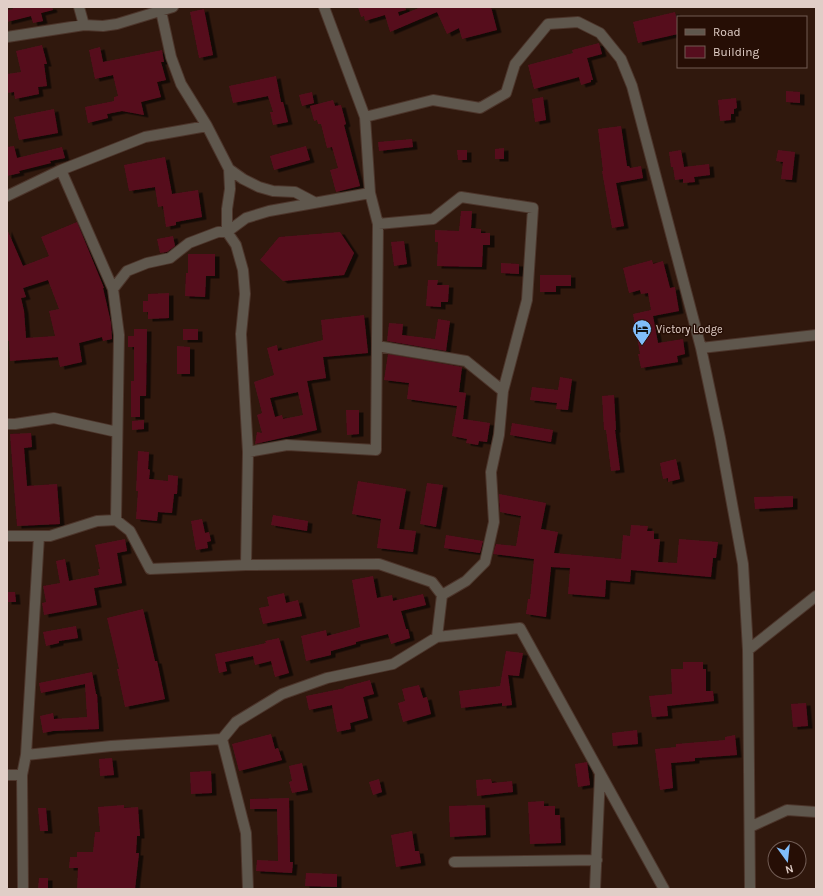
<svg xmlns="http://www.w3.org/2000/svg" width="823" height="896" viewBox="0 0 823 896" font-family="Karla,sans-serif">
<defs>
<filter id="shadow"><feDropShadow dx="4.5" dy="2.5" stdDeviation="0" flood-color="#0009"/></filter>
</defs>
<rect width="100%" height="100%" fill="#30180d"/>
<!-- building -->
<path fill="#560e1e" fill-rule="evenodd" filter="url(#shadow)" d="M12,7H52L53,10L41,13L43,21L33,23L31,16L7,22V10L13,9Z
M358,7H405L406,10L398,12L399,16L421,7H491L497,30L462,39L459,28L447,34L437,12L390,32L385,15L365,21L364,16L361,17Z
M204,9L213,55L199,58L190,12Z
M675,12L678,25V34L638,43L633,22Z
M599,43L602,54L587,58L593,80H591V82L581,85L579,77L534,89L528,65L573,53L572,50Z
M42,45L47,64H44L47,86L38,87L39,94L15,99L14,92L7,93V74L21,72L16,51Z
M100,47L103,62L162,50L164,62H161L166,80L157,82L161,97L141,102L144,115L122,111L107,114L108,118L88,123L85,107L114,101V97L118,96L113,75L95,79L89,50Z
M276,76L281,102H283L288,122L273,125L270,112H273L268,96L233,103L229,86Z
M786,91L800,92V103L786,102Z
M312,92L314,103L302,106L299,95Z
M543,97L546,120L535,122L532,99Z
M736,98L737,108L734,109V114H731V120L720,121L718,100Z
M333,100L335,106L341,105L346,124L344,125L360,186L336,192L330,170L338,168L332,147L327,148L321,124H318L317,120L314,121L310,106Z
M54,109L58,133L19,140L14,117Z
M621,126L627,166H629L630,168L641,166L643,178L616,183L624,226L612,228L602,171H603L598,129Z
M412,139L413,147L379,151L378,142Z
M14,146L17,158L62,147L65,158L50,161L51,163L19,171L20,173L7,176V147Z
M306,146L310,160L274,170L270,156Z
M504,148V159H495V149Z
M457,150H467V160H458Z
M681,150L684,167L709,164L710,175L694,177L695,182L683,183V179L675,180L673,167H671L669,152Z
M778,150L795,152L792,180L781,179L783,162L776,161Z
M165,157L172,194L198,190L202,217L176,222V225L166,227L163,206L158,207L155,187L129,191L124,165Z
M461,211H472L471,228L481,229V233H490V245H483L482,267L437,266L438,242H435V230L459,231Z
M77,222L104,288H103L111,323L112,339L103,341L102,337L79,343L82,362L60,367L58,357L10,361L9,341H7V331H8L7,229L23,266L49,256L41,237ZM48,280L59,309L49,311L55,336L26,338L24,311L21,298L26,297L23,288Z
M340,232L354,253L344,275L283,281L260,260L279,237Z
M173,236L175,246L167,252L160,253L157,239Z
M404,241L407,264L394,266L391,242Z
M188,254H215V276H206L205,297L185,296L186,273H188Z
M652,260L653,264L663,261L670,288L675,287L679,311L653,316L658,343L683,339L685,354L677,356L678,362L641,368L638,354H640L633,314L651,310L648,293L641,294L640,290L629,293L623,268Z
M501,263L519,264V274L501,273Z
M540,275H571V286H556V292H540Z
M428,280H438L437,285H449L448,302H441V307L426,306Z
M169,293V318L148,319V312H143V301H148V294Z
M364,315L368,353L323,357L326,378L307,381L317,430L255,444L257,432L262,433L257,415L262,413L254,382L274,375L267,348L277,345L278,351L323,340L321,320ZM298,392L303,415L283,419L282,415L275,417L270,398Z
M438,319L450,321L446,351L387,341L389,323L403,324L402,335L435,339Z
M134,329H147L146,396H140V417H131V381H134V347H128V336H134Z
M183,329H198V340H183Z
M177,346L190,347V374H177Z
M388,354L462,367L459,392L466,393L463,419L490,423L487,442L479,441L478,445L466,443L467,439L452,436L457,406L407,399L409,383L384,380Z
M560,377L572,379L568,410L556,409L557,403L530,400L532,387L558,390Z
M614,395L616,430H615L620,470L611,471L606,430H604L602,396Z
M346,410H359V434L347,435Z
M144,420V429L132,430V421Z
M512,423L553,430L551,442L510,435Z
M31,433L32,447L24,448L27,486L57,484L60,524L17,526L10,434Z
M138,451L149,452L148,469L150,470L149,479L168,481V475L178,476L177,494H174L172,513L158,512L157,521L136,519L138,491H136Z
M676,459L680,479L668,482V478L663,479L660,463Z
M358,481L406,489L399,529L416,531L413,552L377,548L381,519L352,514Z
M427,483L443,485L436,527L420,524Z
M499,494L546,503L541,529L558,532L554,553L621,559L623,535L630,536L631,525L648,526L647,531H654V539H660L658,562L677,563L679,539L718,542L716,558H713L711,577L631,570L630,582L606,580L605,597L568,594L570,568L551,567L546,617L526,614L528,599H530L534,559L493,554L496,544L516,546L521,516L500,512Z
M793,496V507L755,509L754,497Z
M273,515L308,521L307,531L271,525Z
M202,519L205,533L209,532L211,541L207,542L208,548L196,550L191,521Z
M446,535L483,541L480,553L444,548Z
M125,539L127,551L117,553L122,583L94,588L97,605L44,615L42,603L46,602L43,586L60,583L56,561L65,559L69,581L99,575L98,569H100L95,545Z
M373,576L377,598L392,595L393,601L423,594L426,605L401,611L406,629H408L410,638L391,644L388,634L356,642V644L331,651V655L306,661L301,636L326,630L327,636L360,627L352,580Z
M7,592H15L16,602H7Z
M284,593L286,603L298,600L302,616L263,624L259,608L269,606L267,597Z
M143,609L155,661H157L165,699L125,707L117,669H119L107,618Z
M76,626L78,638L59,641V643L46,646L43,632Z
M279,638L289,673L275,677L271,661L255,665L253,656L225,662L227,671L219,673L215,654L266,643L265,641Z
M506,651L523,653L519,676L508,675L512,705L502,706V703L461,708L459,691L500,686Z
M683,662H703V669H706V691H713L714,701L667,706L668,716L652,717L649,696L672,694L671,669H683Z
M92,672L96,694H97L99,729L53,731L43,733L40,716L53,713L54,719L87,717L85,684L41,693L39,683Z
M370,680L374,694L363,697L368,718L350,723L351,729L337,732L332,705L309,710L306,696L345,688L344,687Z
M419,685L423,698L427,697L431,714L403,722L398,703L405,701L402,689Z
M806,703L808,726L793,727L791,704Z
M637,730L638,744L613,746L612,733Z
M271,734L275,749L278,748L282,760L239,771L232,744Z
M735,735L737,755L695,758V761L671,763L673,788L660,790L655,749L676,747V744L725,740V737Z
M112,758L114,775L100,776L99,759Z
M587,762L590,785L578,787L575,764Z
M302,763L308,790L292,793L289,782L292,781L289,766Z
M211,771L212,793L191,794L190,772Z
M379,779L382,792L373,795L369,782Z
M491,779L492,783L512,781L513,792L477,796L476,780Z
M289,798L290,862H293L292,873L256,871L257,860L278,861L277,809H250V799Z
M544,801V806H555V815H560L561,843L530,844L528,802Z
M124,805V808L138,807L140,836H137L136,853H139L135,889H77L78,868H69L70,857H77V852H93L95,832H100L98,807Z
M485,805L486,835L450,837L449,806Z
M38,808H46L48,831H40Z
M412,831L415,851H419L421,863L396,867L391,835Z
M306,873L337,874V887L305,886Z
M39,878H48V889H38Z"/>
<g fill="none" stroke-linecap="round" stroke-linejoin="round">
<defs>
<path id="street" d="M79,7L84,25
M163,7L161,11L171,57L181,84L207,126L229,169L230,189L227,209V232L236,245L243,270L245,294L241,334L248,452L246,565
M7,37L84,25L103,26L117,24L173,7
M365,117L433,100L480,108L506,93L515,64L548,24L578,22L600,33L621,59L632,86L701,348L720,438L743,564L748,650L750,889
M229,169L243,179L259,187L273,191L295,192L314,202
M61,170L113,289L119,335L116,520
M7,196L61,170L145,137L207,126
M378,224L433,219L461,197L533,208L527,300L503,391
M113,289L127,271L147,263L170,258L189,243L218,232H227L246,218L269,211L370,193
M377,346L466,361L503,391L499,435L491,472L494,522L485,562L466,581L442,595L437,637
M701,348L816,335
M7,424H15L54,418L117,432
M248,452L287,445L376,450L378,224L370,193L365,117L324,7
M7,536H50L97,521L116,520L130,531L150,569L246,565L379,564L432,582L442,595
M748,650L816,596
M222,739L246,833L248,889
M26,755L39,536
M7,775H22
M750,827L787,810L816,812
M454,862L597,860
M23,889L22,775L26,755L111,746L222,739L236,722L282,694L327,678L393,664L437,637L520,628L664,889
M595,889L600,775"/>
</defs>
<!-- street casing -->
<use href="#street" stroke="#4c352b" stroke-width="12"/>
<!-- street -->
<use href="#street" stroke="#5f574d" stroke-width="10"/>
</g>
<!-- icons -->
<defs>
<symbol id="hotel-pin" viewBox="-11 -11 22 30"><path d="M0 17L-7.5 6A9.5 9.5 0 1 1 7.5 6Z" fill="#80bdfa" stroke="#260e05"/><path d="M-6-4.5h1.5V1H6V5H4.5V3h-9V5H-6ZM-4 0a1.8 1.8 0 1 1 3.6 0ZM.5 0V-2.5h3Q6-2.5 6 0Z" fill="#111"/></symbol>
</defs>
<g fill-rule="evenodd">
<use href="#hotel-pin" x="631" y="318" width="22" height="30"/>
</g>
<g text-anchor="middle" stroke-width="3" stroke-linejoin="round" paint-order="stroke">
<!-- poi labels -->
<g font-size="11" fill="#e0cec7" stroke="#260e05" text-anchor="start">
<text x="656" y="333">Victory Lodge</text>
</g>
</g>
<!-- border -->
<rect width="823" height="896" fill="none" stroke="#e0cec7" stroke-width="16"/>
<!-- legend -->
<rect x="677" y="16" width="130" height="52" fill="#260e05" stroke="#705b53"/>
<rect x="685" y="29" width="20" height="6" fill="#5f574d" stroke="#705b53"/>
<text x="713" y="36" font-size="12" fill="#e0cec7">Road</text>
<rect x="685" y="46" width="20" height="12" fill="#560e1e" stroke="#705b53"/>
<text x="713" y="56" font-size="12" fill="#e0cec7">Building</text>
<!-- north arrow -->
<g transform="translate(787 860) rotate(165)"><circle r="19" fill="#260e05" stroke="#705b53"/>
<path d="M0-3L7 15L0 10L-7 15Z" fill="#80bdfa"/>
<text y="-6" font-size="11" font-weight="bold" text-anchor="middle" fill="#e0cec7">N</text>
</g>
</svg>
